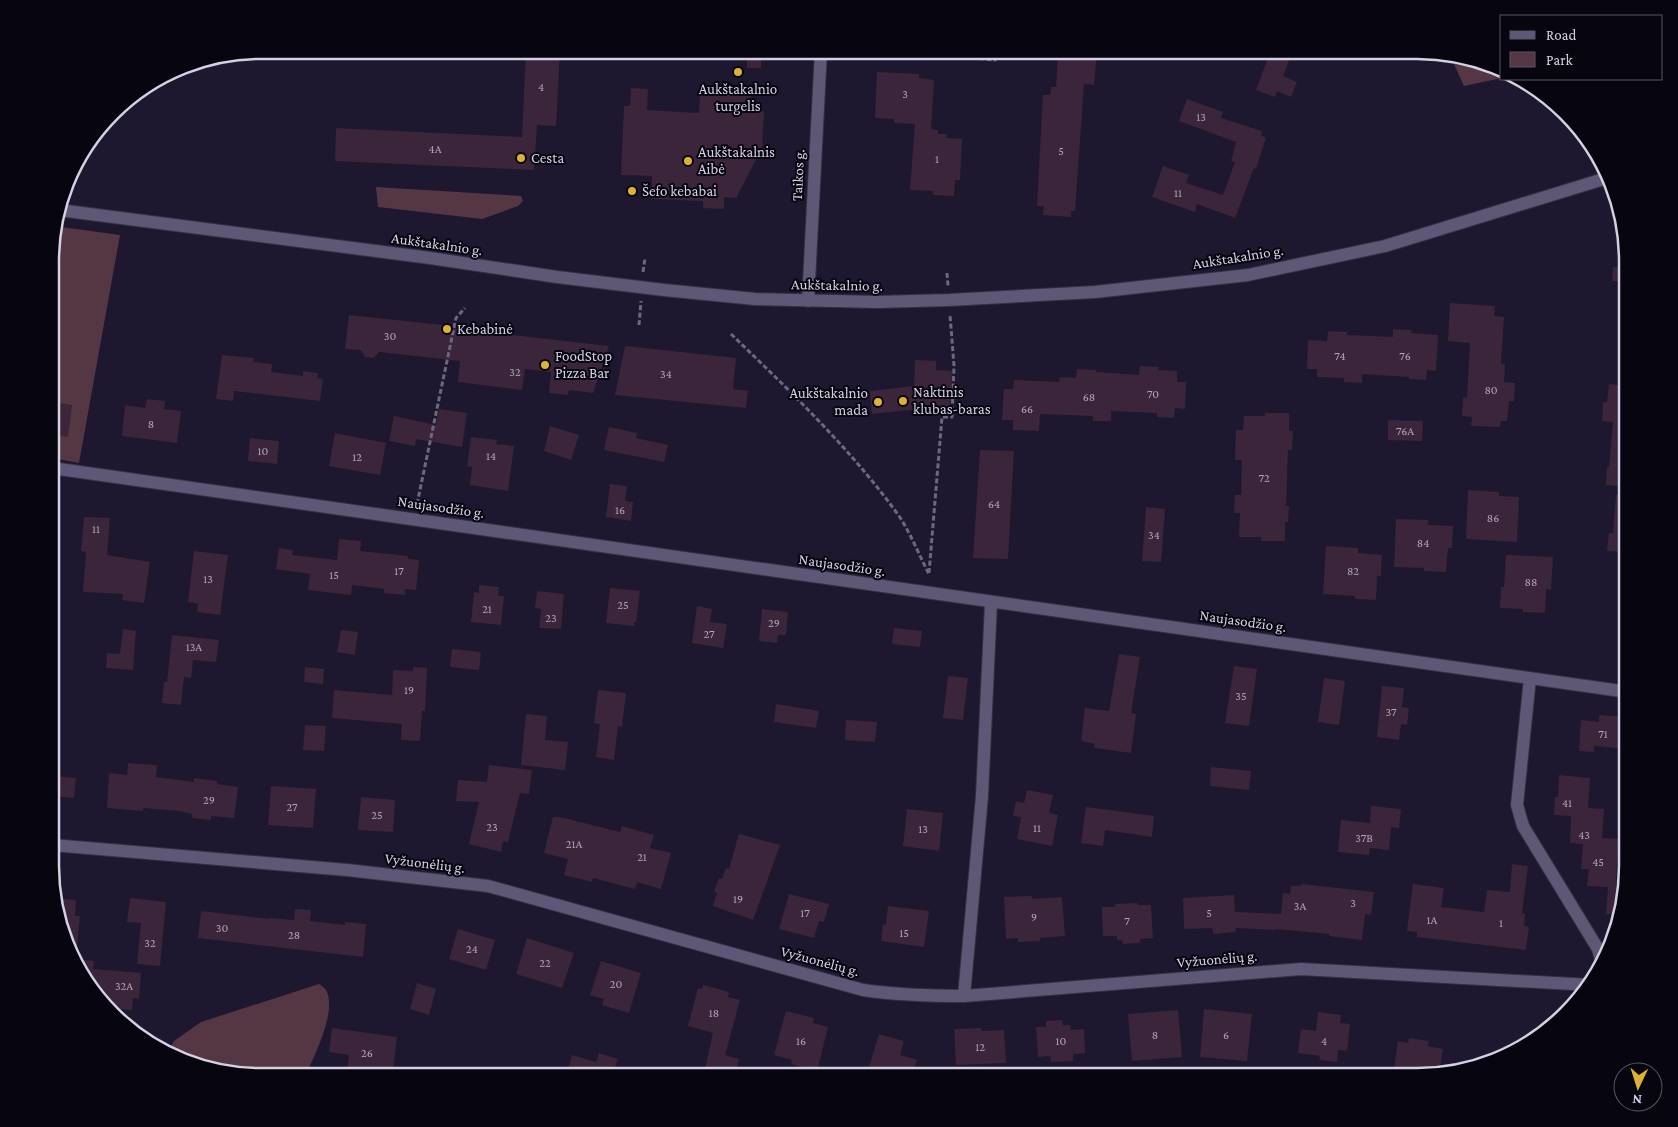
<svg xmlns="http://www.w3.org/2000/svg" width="1678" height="1127" viewBox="0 0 1678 1127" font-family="'Crimson Pro',serif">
<rect width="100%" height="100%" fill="#1e1730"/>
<!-- green -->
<path fill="#543742" d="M1450,55L1485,61L1502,69V78L1464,86Z
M376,187L521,196L523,201L518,206L482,219L378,207Z
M54,226L120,235L79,463L52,458V233Z
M319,984C322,986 325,988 327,992C336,1014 314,1056 305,1077H260L193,1066L167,1053L174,1041L201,1022Z"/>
<!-- building -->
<path fill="#3a253b" d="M526,50H560L556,126L537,125L534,170L335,161L336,128L522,137Z
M747,50H761V68H747Z
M1062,50H1097L1094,85L1084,84L1075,211H1071V217L1043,215L1044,206H1037L1043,95H1050L1051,87H1056L1058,53L1062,54Z
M1271,50L1290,58L1283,76L1297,82L1291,97L1277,91L1275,97L1256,90Z
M877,72L919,74V78L934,80L931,129L938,130V134H947L946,138L962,139L960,180H955L954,196L933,195V191L910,190L915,124L894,123V119L875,118Z
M631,88L648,89L647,110L699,113L700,92L751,94L750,111H764L762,148L736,198L724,197V209L703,208V201L652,199V176L621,175L624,106H630Z
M1187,99L1223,112L1221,118L1262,131L1261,136L1266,137L1256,169L1254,168L1235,218L1197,204L1195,212L1152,197L1163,166L1189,175L1186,183L1223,195L1235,162L1231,161L1236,142L1179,121Z
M1613,267L1628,268V282L1612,281Z
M1450,303L1495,306L1494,316L1504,317L1501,364H1505L1504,382L1515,383L1514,401H1509L1507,421H1501L1500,427L1471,426L1472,417L1462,416L1463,397L1467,398L1470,343L1448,341Z
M349,315L452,326V328L609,346L593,393L569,390L568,395L549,393L551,372L525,369L522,390L458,382L460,361L379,352L374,358L365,357L361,350L345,349Z
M1393,329L1411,330V333L1438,335L1436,371L1427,370L1426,380L1409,379V377L1362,374V383L1344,382V378L1317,377V369H1307L1308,340L1327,341L1328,331L1347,332V335L1393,337Z
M625,346L736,358L733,389L748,391L746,408L615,395Z
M222,355L254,358L253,362L272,364L271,372L303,376V371L318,373L317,378L323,379L320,401L234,391L233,401L216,399Z
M915,360L936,361V370L952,371L950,415L927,414V408L872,414L870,391L914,386Z
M1140,366L1159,367L1158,370L1177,371V382H1186L1185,409L1175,408L1174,418L1157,417V413L1111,411V421H1093V416L1040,414L1039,431L1013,430V420H1002L1004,389H1013L1014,380L1059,382L1060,377L1076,378L1077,369L1096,370V372L1139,375Z
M1609,384L1628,386V487L1606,485L1607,467H1609L1613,422L1602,421L1603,402H1607Z
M147,399L165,401L164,409L181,411L177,443L122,436L125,405L145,408Z
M52,402L72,405L68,437L52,435Z
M439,409L467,413L462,447L416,439L415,446L389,441L394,416L436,425Z
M1265,413H1289V431H1293L1292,450H1288L1286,506H1289L1288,522H1285V541H1261V537H1239L1240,513H1234L1235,495H1241L1242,460H1235L1236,430H1243L1244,416H1265Z
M1388,420L1423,421L1422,441L1388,440Z
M550,426L579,435L571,460L544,451Z
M609,427L637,433L636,438L668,445L664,462L604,450Z
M335,433L386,443L380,475L329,466Z
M471,437L497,440L496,444L514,446L508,491L470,485L472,467L467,466Z
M250,438L279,441L277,464L248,461Z
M980,450L1014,451L1008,559L973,558Z
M610,484L627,486L625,501L633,502L631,521L606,517Z
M1468,490L1499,492V496L1519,497L1517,542L1466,539Z
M1616,495H1628V552L1607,551L1609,533H1613Z
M1146,507L1165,509L1161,562L1142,561Z
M84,517L110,518L107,555L150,562L144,603L122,600L123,594L83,592L86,552L81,551Z
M1396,519L1428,520V525L1453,526L1452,548H1448L1446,572L1424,571V568L1394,567Z
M339,539L361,541L360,551L408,556V559L419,560L416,590L405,589V595L384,593V589L352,585L351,595L308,590L310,574L276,569L279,548L293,550L292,555L337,560Z
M1326,546L1358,548V553L1382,555L1381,576H1377L1376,600L1355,599V596L1323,594Z
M194,551L228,555L220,615L197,612L198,604L188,602Z
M1506,555L1553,557L1551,590L1546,589L1545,613L1523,612V609L1500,608L1501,587H1504Z
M479,585L499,587L498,596H504L501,625L471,622L474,592L479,593Z
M610,588L640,591L636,622H634V626L606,623Z
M537,591L564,594L561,629L539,628L541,609L535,608Z
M697,606L712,609L710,622L727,624L723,648L692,643Z
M762,609L788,612L786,635H778L777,643L759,641Z
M894,628L922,631L920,647L892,644Z
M123,629L136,631L133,670L106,668L107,653L120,654Z
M341,630L358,632L355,655L337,652Z
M172,635L219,640L216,662L193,660L191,678L184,677L181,705L162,703L164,682H167Z
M452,649L481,652L479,670L450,667Z
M1119,654L1140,657L1131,713L1136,714L1131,753L1094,748L1095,744L1081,741L1085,708L1109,711Z
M1234,666L1257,669L1249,726L1225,723Z
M305,667L324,669L323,684L304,682Z
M413,667L427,668L425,711H422L420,741L401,740L402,724L332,718L334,690L392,695L393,670L413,671Z
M948,676L968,678L963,720L943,718Z
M1324,678L1345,681L1339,725L1318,722Z
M1382,686L1404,688L1402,707L1409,708L1407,725L1401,724L1399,740L1377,737Z
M598,690L626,693L622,727L618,726L614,760L596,757L600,724L594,723Z
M776,704L819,711L816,728L774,722Z
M526,714L547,716L545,740L568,742L565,770L521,765Z
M1599,715L1628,717V749L1594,746V752L1579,751L1581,720L1599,722Z
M846,720L877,722L875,742L845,740Z
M305,725L326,726L324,751L303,750Z
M128,763L157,765L156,777L194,782V778L217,781V784L238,787L234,818L211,816V820L192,818V814L180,811L143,808V811L107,808L109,773L127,775Z
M489,765L532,770L529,794L520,793L508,842L503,841L501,852L469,844L479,802L456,801L458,780L487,782Z
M1211,767L1251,771L1249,790L1210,786Z
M1559,775L1590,778L1588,808L1604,809L1602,838L1619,839L1616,879L1628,880L1621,915L1606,914L1608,887L1587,886L1589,869H1581L1583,844L1570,843L1571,816L1554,815L1555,797H1558Z
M52,776L76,778L74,798L52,796Z
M271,786L316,789L313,828L268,825Z
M1027,790L1053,795L1049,813L1058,815L1052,846L1017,839L1021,817L1013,816L1016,801L1024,803Z
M361,797L395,800L393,832L358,830Z
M1371,806L1401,809L1399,828L1391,827L1389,850L1370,848L1369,855L1338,852L1341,820L1370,823Z
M1086,807L1154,816L1152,837L1105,830L1103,846L1081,843Z
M907,809L943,813L939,851L903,846Z
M553,817H560L620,832L622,826L654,835L650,848L671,853L661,889L637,882L635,889L593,878L592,882L564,875L568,859L544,853Z
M739,834L780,845L753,920L713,906L717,893L714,892L719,878L722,879L726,868L729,869Z
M1512,864L1528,866L1522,913L1525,914L1524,926L1529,927L1526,950L1417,937V932L1407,931L1413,884L1444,888L1441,907L1484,912L1487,890L1510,892Z
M1301,884L1374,892L1371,915L1365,914L1362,940L1329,936L1330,934L1275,929V930L1235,928L1236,932L1213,934L1212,928L1184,929L1183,898L1234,895L1235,912L1281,914L1283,893L1290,894L1291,886H1301Z
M789,894L829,904L824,922L819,921L814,938L779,929Z
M1032,896V899L1062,897L1065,936L1040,938V941L1018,942V938L1006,939L1004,897Z
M53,898L76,900L75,916H80L76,959L94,961L93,969L141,973L139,999L133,998L132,1010L113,1009L78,972Z
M130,898L166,902L160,966L137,964L141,923L127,922Z
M1137,903L1138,905H1151L1153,938L1140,939V943L1123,944L1122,940H1117V936H1103L1102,907H1115V904Z
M888,906L929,911L924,947L881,941L883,924L886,925Z
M295,909L311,910L310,921L345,925V922L366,924L363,957L198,938L201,911L269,919V918L294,920Z
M458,929L495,940L486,970L449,959Z
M527,938L574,953L562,988L516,974Z
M601,961L641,973L629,1013L602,1005L604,999L590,995Z
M417,983L436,989L429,1015L410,1009Z
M703,985L729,992L728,997L740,1000L725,1055L739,1059L735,1077H718L704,1073L713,1033L688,1026L698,988L702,989Z
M1204,1009L1252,1014L1247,1061L1200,1057Z
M1178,1010L1182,1057L1132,1061L1128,1014Z
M786,1011L814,1018L813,1023L828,1027L817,1071L791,1064L792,1060L774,1055Z
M1318,1012L1341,1015L1340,1023L1350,1024L1347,1051L1338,1050L1337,1062L1319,1060L1320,1056L1298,1053L1301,1029L1316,1031Z
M1062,1020L1063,1025H1070L1071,1030L1084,1029L1085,1053L1073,1054V1061L1051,1062L1050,1056L1038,1057L1036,1027H1046V1021Z
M332,1028L397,1037L392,1077H371L347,1074L349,1055L329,1052Z
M981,1028L982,1031L1004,1030L1006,1063L956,1065L954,1029Z
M879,1034L904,1041L900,1055L917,1060L912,1077H877L867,1074Z
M1409,1038L1429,1041L1428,1046L1443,1049L1439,1074L1435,1075L1394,1069L1398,1041L1408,1043Z
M599,1053L618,1059L615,1067L634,1073L633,1077H566L572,1055L596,1062Z"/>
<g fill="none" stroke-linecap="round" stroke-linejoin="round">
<defs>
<path id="minor" d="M59,210L430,258L557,277L664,290L755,299L877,302L949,300L1095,292L1248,275L1385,246L1607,178
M808,301L821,50
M52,468L1628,692
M1530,678L1517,805L1523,826L1598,949L1602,963
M52,845L347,870L488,886L863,990C897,995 930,996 964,996L1301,969L1591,985
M964,996L982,796L991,603"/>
</defs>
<!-- minor casing -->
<use href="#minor" stroke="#353044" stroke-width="14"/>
<!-- path -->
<path stroke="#6d687e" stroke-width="3" stroke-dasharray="5 2.5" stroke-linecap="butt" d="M913,50L914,52L995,60L1004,50
M72,168V181
M643,272L645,258
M947,273L948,286
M639,325L641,301
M731,334C790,391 851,449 899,516C911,534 919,555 929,574
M417,504L456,318L465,308
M929,573L942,417H952L954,366L950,315"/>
<!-- minor -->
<use href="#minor" stroke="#5e5876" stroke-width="12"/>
</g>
<!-- markers -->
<g fill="#deb133" stroke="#07050f" stroke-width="2">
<circle cx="738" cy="72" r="5"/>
<circle cx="521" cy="158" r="5"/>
<circle cx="688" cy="161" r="5"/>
<circle cx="632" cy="191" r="5"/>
<circle cx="447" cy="329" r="5"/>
<circle cx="545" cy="365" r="5"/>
<circle cx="903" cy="401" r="5"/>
<circle cx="878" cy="402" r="5"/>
</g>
<g text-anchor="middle" stroke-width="4" stroke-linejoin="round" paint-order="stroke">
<!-- number labels -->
<g font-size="12" fill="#aea6b9">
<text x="541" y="91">4</text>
<text x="905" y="98">3</text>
<text x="1201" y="121">13</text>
<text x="435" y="153">4A</text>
<text x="1061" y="155">5</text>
<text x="937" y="163">1</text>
<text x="1178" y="197">11</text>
<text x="390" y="340">30</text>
<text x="1340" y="360">74</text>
<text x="1405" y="360">76</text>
<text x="515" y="376">32</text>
<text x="666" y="378">34</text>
<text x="1491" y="394">80</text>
<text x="1153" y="398">70</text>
<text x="1089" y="401">68</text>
<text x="1027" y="413">66</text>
<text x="151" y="428">8</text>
<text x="1405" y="435">76A</text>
<text x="263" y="455">10</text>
<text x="491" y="460">14</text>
<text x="357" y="461">12</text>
<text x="1264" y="482">72</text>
<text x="994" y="508">64</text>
<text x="620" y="514">16</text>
<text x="1493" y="522">86</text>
<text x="96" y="533">11</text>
<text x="1154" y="539">34</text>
<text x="1423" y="547">84</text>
<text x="399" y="575">17</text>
<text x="1353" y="575">82</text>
<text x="334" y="579">15</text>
<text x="208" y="583">13</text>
<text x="1531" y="586">88</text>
<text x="623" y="609">25</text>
<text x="487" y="613">21</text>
<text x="551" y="622">23</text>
<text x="774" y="627">29</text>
<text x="709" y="638">27</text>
<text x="194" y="651">13A</text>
<text x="409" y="694">19</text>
<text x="1241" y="700">35</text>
<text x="1391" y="716">37</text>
<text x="1603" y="738">71</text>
<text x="209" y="804">29</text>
<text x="1567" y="807">41</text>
<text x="292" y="811">27</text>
<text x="377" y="819">25</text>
<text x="492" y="831">23</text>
<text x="1037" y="832">11</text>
<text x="923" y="833">13</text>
<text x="1584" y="839">43</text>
<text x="1364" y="842">37B</text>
<text x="574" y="848">21A</text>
<text x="642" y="861">21</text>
<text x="1598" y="866">45</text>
<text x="738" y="903">19</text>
<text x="1353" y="907">3</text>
<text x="1300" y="910">3A</text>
<text x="805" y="917">17</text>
<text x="1209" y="917">5</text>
<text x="1034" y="921">9</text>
<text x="1432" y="924">1A</text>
<text x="1127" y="925">7</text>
<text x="1501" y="927">1</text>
<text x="222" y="932">30</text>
<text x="904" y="937">15</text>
<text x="294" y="939">28</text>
<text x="150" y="947">32</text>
<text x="472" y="953">24</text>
<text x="545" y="967">22</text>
<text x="616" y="988">20</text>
<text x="124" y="990">32A</text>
<text x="714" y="1017">18</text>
<text x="1155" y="1039">8</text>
<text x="1226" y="1039">6</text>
<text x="801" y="1045">16</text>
<text x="1061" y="1045">10</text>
<text x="1324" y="1045">4</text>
<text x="980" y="1051">12</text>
<text x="367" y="1057">26</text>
</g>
<!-- poi labels -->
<g font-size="15" fill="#d4d1e3" stroke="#07050f" text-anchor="start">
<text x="738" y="94" text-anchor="middle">Aukštakalnio<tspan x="738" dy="17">turgelis</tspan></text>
<text x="698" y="157">Aukštakalnis<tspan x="698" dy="17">Aibė</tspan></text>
<text x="531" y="163">Cesta</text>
<text x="642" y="196">Šefo kebabai</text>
<text x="457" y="334">Kebabinė</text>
<text x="555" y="361">FoodStop<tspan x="555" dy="17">Pizza Bar</tspan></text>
<text x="913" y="397">Naktinis<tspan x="913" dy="17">klubas-baras</tspan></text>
<text x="868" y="398" text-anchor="end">Aukštakalnio<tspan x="868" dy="17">mada</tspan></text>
</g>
<!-- street labels -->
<g font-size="15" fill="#d4d1e3" stroke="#07050f">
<text transform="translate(798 175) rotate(-87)" y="5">Taikos g.</text>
<text transform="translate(437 244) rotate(8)" y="5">Aukštakalnio g.</text>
<text transform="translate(1238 257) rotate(-9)" y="5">Aukštakalnio g.</text>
<text transform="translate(837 285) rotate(1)" y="5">Aukštakalnio g.</text>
<text transform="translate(441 507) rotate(8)" y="5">Naujasodžio g.</text>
<text transform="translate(842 565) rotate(8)" y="5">Naujasodžio g.</text>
<text transform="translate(1243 621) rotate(8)" y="5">Naujasodžio g.</text>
<text transform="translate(425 863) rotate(7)" y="5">Vyžuonėlių g.</text>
<text transform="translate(1217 959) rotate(-5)" y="5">Vyžuonėlių g.</text>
<text transform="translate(820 961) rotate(15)" y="5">Vyžuonėlių g.</text>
</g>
</g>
<!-- crop -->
<path d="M0 0H1678V1127H0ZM261 59H1417A202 202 0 0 1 1619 261V866A202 202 0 0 1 1417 1068H261A202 202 0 0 1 59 866V261A202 202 0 0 1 261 59Z" fill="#07050f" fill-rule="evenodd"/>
<path fill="none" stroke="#d4d1e3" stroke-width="2.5" d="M261 59H1417A202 202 0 0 1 1619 261V866A202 202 0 0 1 1417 1068H261A202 202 0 0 1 59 866V261A202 202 0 0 1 261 59Z"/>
<!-- legend -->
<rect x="1500" y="15" width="162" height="65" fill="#07050f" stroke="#595764"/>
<rect x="1510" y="31" width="25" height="8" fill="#5e5876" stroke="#595764"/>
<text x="1546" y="40" font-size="15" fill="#d4d1e3">Road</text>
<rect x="1510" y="52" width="25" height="15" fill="#543742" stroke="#595764"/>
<text x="1546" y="65" font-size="15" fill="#d4d1e3">Park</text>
<!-- north arrow -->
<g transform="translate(1638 1087) rotate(184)"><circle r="24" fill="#07050f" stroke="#595764"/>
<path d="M0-4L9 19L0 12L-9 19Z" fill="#deb133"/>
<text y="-8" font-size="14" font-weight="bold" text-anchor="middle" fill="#d4d1e3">N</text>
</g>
</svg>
